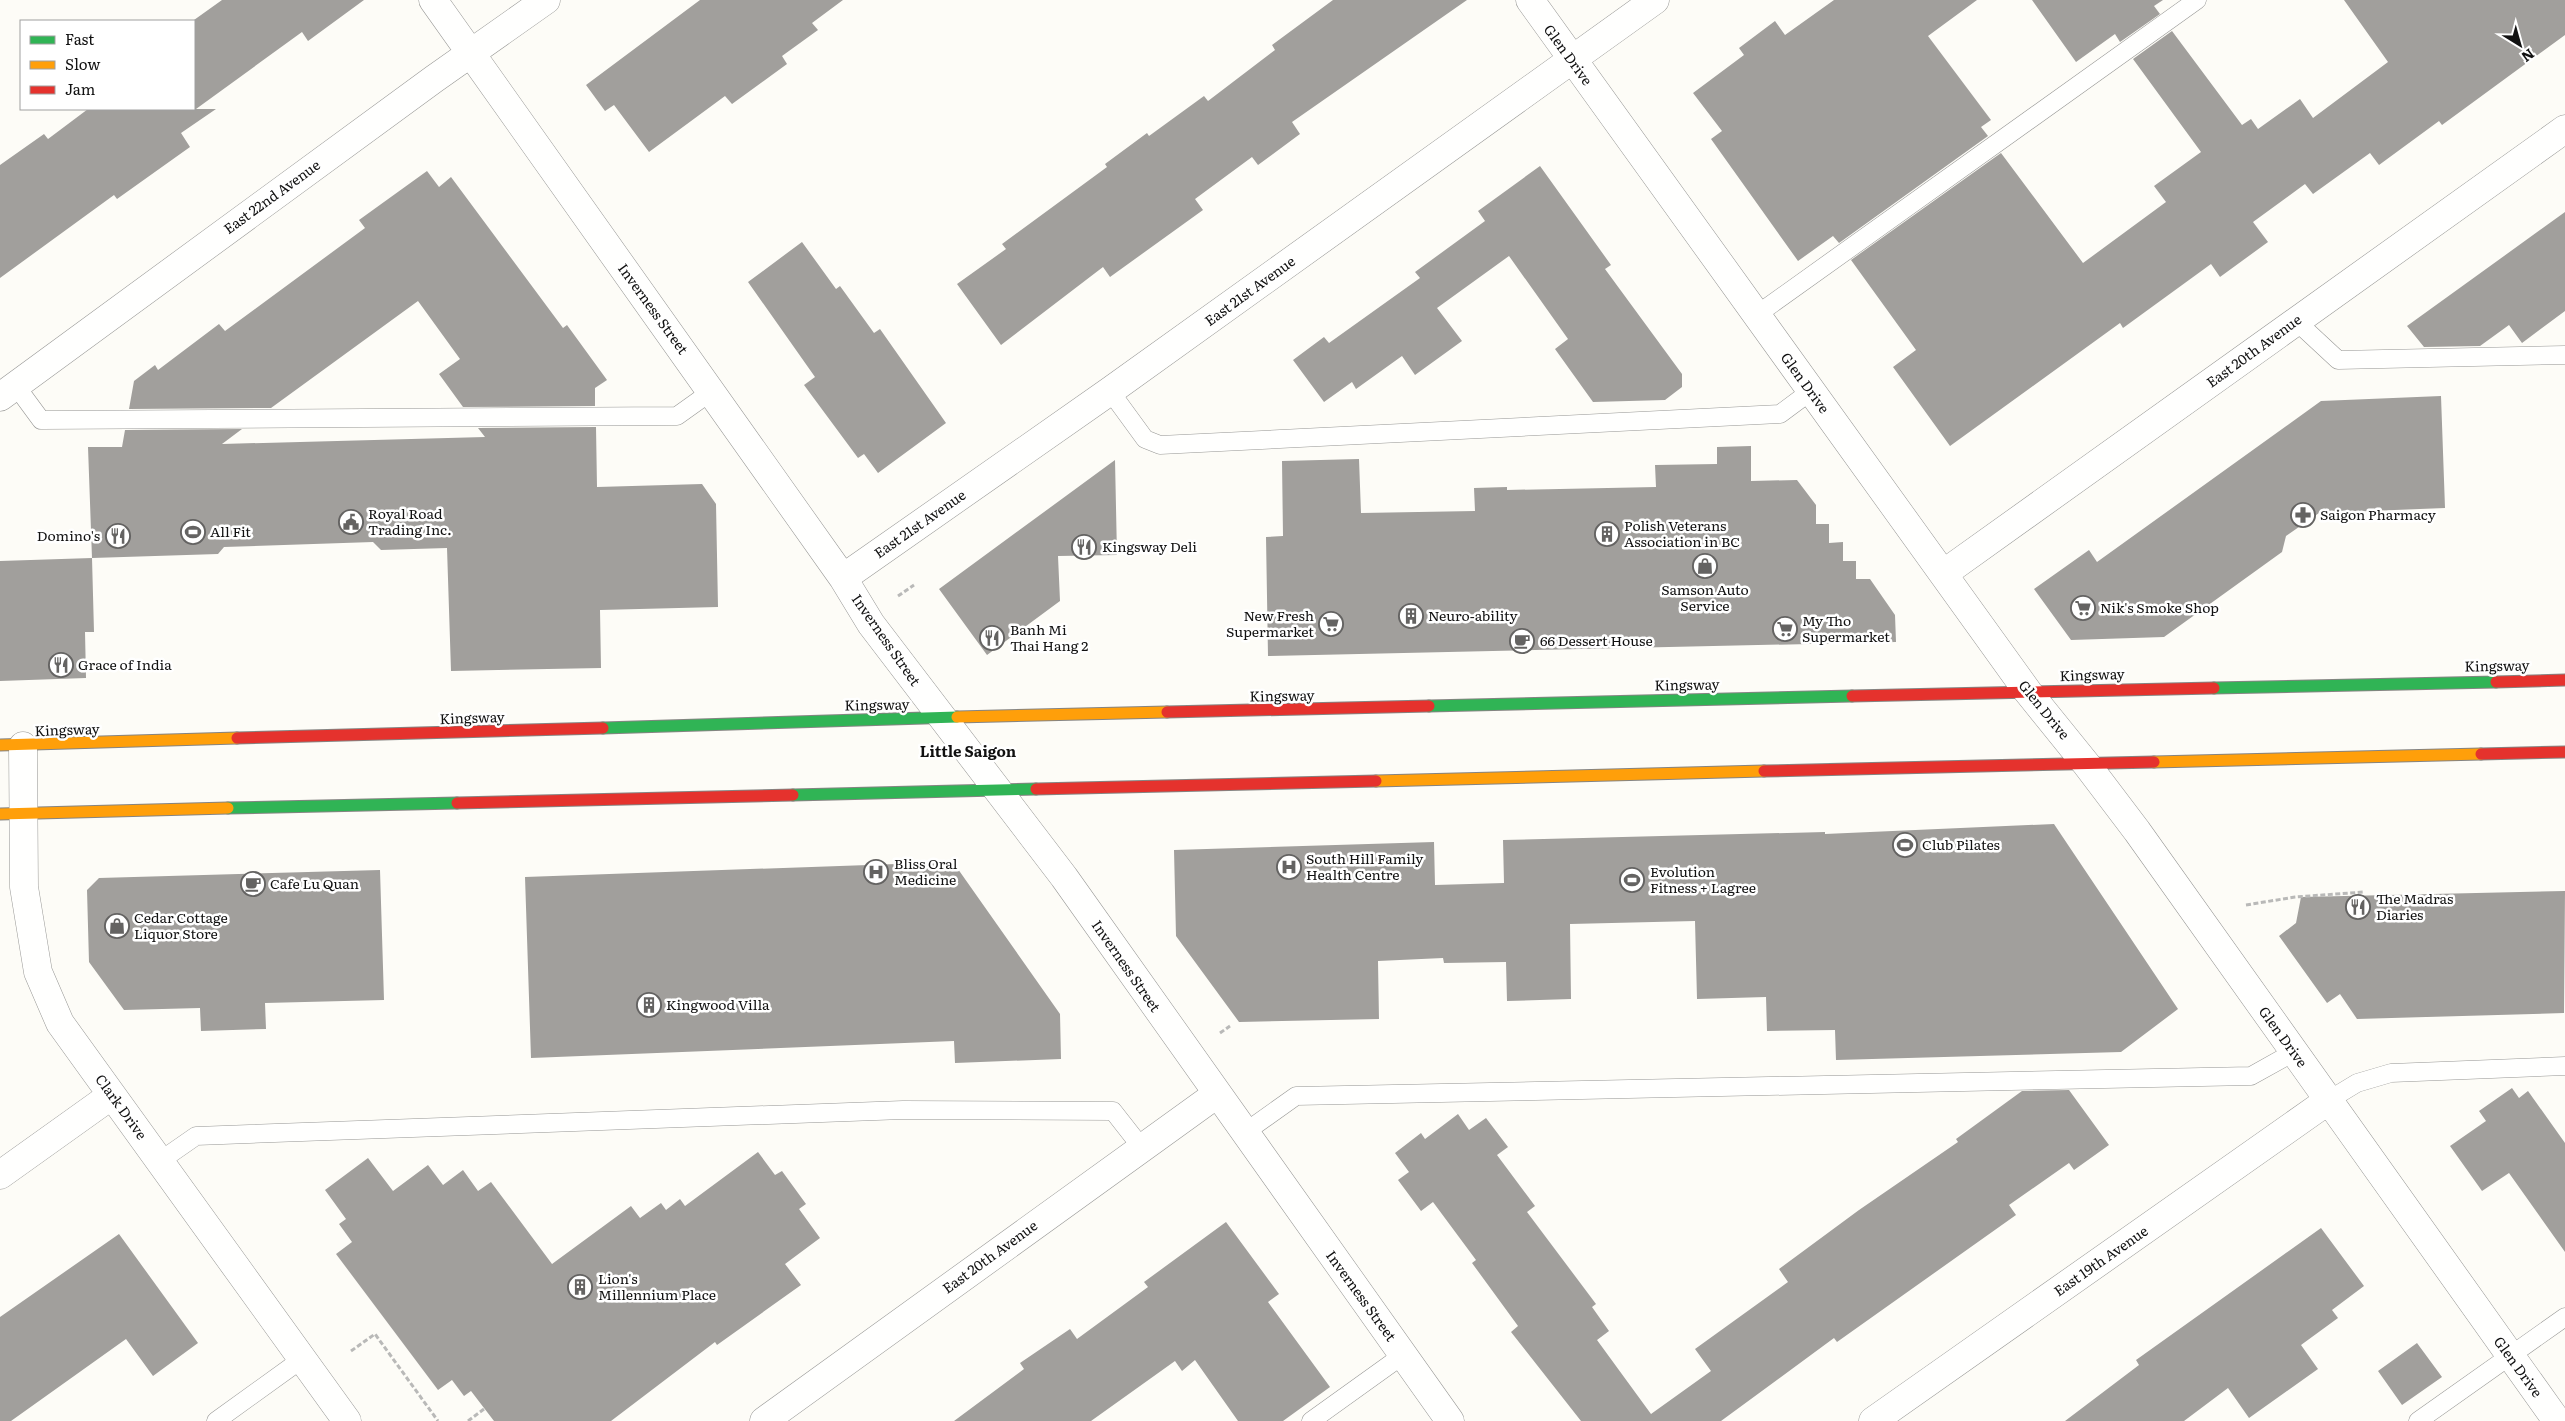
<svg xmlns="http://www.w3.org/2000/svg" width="2565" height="1421" viewBox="0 0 2565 1421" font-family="Literata,serif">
<rect width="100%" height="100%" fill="#fdfcf7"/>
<!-- building -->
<path fill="#a19f9c" d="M222,0H364L308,41L302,32L196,109H216L181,133L190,147L117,199L114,195L0,278V165L44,134L48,139L88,109H194V20Z
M700,0H843L812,23L818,30L782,56L787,64L732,104L725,96L649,152L614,105L605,111L586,85Z
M1333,0H1467L1292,122L1300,134L1273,154L1258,165L1252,157L1195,199L1203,210L1110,277L1103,267L1001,345L957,284L1006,249L1002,244L1107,167L1105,164L1147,133L1149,136L1204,96L1208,101L1275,50L1272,45Z
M1834,0H1977L1928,36L1991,120L1981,127L1988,136L1839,243L1833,236L1798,261L1711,139L1722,131L1693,93L1744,55L1739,48L1775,21L1785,35Z
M2032,0H2163L2154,6L2160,14L2120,42L2115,34L2076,62Z
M2344,0H2565V35L2442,125L2439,121L2379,165L2370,153L2313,194L2305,184L2253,222L2268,242L2220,277L2211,264L2123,328L2120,323L1950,446L1893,367L1916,350L1851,260L2001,153L2083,263L2166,202L2154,186L2201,152L2133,59L2172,31L2242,125L2251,119L2258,129L2300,99L2313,118L2388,62Z
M1540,166L1611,265L1605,269L1682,374V387L1665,400L1593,402L1555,349L1568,339L1509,256L1437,308L1462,341L1415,375L1402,356L1356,389L1352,382L1324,402L1293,360L1324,337L1329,343L1420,278L1415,272L1485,221L1478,211Z
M427,171L439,187L451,177L563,328L567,325L607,380L595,388V406L463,407L439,374L460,359L418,301L271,408L129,409L134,381L155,365L158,370L219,324L225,331L365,228L359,220Z
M2565,212V311L2522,343L2509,325L2480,346L2424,347L2407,326Z
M802,242L836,289L840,286L874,333L880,329L946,423L878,473L864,454L858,458L804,385L815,377L748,282Z
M2441,396L2445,508L2319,513L2286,536L2282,552L2164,637L2071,640L2034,589L2089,550L2097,562L2321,401Z
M596,427L597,487L702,484L716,504L718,607L600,610L601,668L451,671L447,548L381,550L373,542L224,547L218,554L92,558L88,447H122L125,430L242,429L222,444L485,437L478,428Z
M1751,446V481L1797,480L1816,505V524H1829V543L1843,542V561H1856V579H1870L1895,615L1896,642L1268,656L1266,537L1283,536L1282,461L1359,459L1361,513L1475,511L1474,488L1507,487V490L1656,487L1655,465L1717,464V447Z
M1115,460L1117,555L1058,556L1060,601L987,655L939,589Z
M92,558L94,632H85L86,678L0,681V561Z
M2054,824L2178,1009L2121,1052L1836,1060L1835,1030L1767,1031L1766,997L1697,999L1695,921L1570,924L1571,999L1507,1001L1506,962L1444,963L1443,958L1378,961L1379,1019L1239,1022L1176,936L1174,850L1434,842L1435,885L1504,883L1503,840L1825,832V834Z
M953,862L1060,1014L1061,1059L955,1063L954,1041L531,1058L525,877Z
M380,870L384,1000L265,1003L266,1029L201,1031L200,1008L124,1010L89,962L87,890L99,878Z
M2565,891L2564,1013L2357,1019L2340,994L2327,1003L2279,936L2296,923L2301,897Z
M2512,1088L2519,1098L2528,1091L2565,1143V1252L2509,1173L2482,1191L2450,1146L2486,1121L2479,1111Z
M2069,1090L2109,1145L2074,1170L2069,1163L2009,1205L2016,1215L1837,1342L1834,1338L1721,1421H1581L1511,1332L1518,1326L1472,1263L1476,1260L1433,1202L1421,1211L1398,1180L1409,1172L1395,1153L1421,1133L1425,1139L1458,1114L1469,1130L1486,1118L1508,1147L1497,1155L1535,1206L1527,1212L1596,1304L1592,1307L1609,1331L1597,1340L1651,1414L1711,1371L1695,1349L1788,1282L1779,1269L1859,1210L1958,1142L1956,1139L2022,1091Z
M758,1152L775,1175L782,1171L806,1204L799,1209L820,1238L785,1264L801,1285L717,1345L715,1342L611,1421H494L471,1391L464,1396L452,1380L438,1390L336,1254L352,1242L339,1224L346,1219L325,1190L368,1158L393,1191L428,1165L443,1185L463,1170L478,1191L491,1182L552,1264L631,1206L640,1218L661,1203L666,1210L680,1199L685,1206Z
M1226,1222L1279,1294L1268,1302L1330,1387L1283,1421H1238L1195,1360L1182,1371L1175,1361L1091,1421H954L1024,1369L1020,1363L1070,1329L1077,1339L1148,1287L1144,1282Z
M2321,1228L2364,1286L2332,1310L2338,1318L2301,1345L2318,1369L2249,1418L2228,1388L2184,1421H2065L2139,1365L2136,1360Z
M119,1234L198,1343L153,1376L126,1339L11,1421H0V1317Z
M2417,1343L2442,1377L2402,1405L2378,1371Z"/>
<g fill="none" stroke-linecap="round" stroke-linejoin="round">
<defs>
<path id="lane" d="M1755,316L2197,0
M2296,321L2338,360L2565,355
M16,386L41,420L677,416L712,391
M1110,391L1145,439L1160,445L1780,414L1811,391
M2329,1100L2357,1083L2391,1073L2565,1066
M1244,1133L1296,1096L2251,1076L2294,1052
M160,1161L196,1136L903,1110L1113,1111L1142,1148
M216,1421L302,1359
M1311,1421L1403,1355
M2418,1421L2565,1317"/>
<path id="street" d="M433,0L843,578L871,624L1064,877L1450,1421
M1530,0L2028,692L2087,765L2137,831L2557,1421
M0,397L434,79L546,0
M1943,574L2565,129
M843,578L1110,391L1655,0
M23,746L24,887L38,972L60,1023L347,1421
M0,1175L112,1095
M764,1421L1217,1094
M1873,1421L2329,1100"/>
<path id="fast" d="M2214,688L2496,682
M1429,706L1852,696
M603,728L957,717
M793,795L1036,789
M228,808L457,803"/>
<path id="slow" d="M957,717L1167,712
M0,745L237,738
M2154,762L2481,754
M1376,781L1764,771
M0,814L228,808"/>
<path id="jam" d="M2496,682L2565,680
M1852,696L2214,688
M1167,712L1429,706
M237,738L603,728
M2481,754L2565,752
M1764,771L2154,762
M1036,789L1376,781
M457,803L793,795"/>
</defs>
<!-- lane casing -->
<use href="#lane" stroke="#979795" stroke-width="19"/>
<!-- street casing -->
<use href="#street" stroke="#979795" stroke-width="29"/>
<!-- fast casing -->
<use href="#fast" stroke="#858482" stroke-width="13"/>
<!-- slow casing -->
<use href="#slow" stroke="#858482" stroke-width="13"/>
<!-- jam casing -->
<use href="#jam" stroke="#858482" stroke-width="13"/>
<!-- path -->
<path stroke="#b9b9b8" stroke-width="3" stroke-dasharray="5 2.5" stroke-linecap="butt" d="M898,596L914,585
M2246,905L2295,897L2364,892
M1220,1033L1230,1026
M351,1351L375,1334L438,1421
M468,1421L484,1409"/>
<!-- lane -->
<use href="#lane" stroke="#fffffe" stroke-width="18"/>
<!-- street -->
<use href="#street" stroke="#fffffe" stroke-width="28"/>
<!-- fast -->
<use href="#fast" stroke="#30b455" stroke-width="11"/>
<!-- slow -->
<use href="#slow" stroke="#ff9f0a" stroke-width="11"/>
<!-- jam -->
<use href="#jam" stroke="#e5322d" stroke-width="11"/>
</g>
<!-- icons -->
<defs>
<symbol id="pharmacy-ring" viewBox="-11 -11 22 22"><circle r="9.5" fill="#fff" stroke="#646362" stroke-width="1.5"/><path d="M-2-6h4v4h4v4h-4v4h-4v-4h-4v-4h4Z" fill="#646362"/></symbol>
<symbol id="civic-ring" viewBox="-11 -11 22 22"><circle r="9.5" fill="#fff" stroke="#646362" stroke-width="1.5"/><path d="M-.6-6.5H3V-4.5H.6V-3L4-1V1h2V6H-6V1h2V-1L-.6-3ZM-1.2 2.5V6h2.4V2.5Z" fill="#646362"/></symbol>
<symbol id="stadium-ring" viewBox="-11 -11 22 22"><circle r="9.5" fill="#fff" stroke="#646362" stroke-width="1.5"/><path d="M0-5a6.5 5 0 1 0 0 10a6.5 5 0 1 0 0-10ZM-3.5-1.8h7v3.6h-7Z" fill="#646362"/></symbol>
<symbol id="building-ring" viewBox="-11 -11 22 22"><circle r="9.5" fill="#fff" stroke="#646362" stroke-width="1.5"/><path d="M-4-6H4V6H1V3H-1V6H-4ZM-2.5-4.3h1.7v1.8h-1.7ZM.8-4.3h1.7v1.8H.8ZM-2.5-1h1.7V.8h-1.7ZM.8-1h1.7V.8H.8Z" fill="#646362"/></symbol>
<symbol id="restaurant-ring" viewBox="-11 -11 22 22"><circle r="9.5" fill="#fff" stroke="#646362" stroke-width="1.5"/><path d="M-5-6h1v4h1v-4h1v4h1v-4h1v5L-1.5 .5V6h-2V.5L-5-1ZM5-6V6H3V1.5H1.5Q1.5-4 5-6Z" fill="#646362"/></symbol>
<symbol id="shop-ring" viewBox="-11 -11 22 22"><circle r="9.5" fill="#fff" stroke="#646362" stroke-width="1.5"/><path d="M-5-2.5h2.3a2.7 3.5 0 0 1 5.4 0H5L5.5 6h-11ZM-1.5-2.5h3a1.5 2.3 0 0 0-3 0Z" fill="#646362"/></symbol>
<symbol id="supermarket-ring" viewBox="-11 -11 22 22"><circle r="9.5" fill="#fff" stroke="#646362" stroke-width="1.5"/><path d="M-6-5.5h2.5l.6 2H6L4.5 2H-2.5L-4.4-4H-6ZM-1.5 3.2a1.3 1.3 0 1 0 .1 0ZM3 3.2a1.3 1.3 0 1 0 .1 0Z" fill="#646362"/></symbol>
<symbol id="cafe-ring" viewBox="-11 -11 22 22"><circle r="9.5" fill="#fff" stroke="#646362" stroke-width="1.5"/><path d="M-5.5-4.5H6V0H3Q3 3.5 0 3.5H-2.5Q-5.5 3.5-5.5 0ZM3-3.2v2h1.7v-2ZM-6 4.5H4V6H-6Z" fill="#646362"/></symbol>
<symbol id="hospital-ring" viewBox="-11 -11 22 22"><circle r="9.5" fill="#fff" stroke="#646362" stroke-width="1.5"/><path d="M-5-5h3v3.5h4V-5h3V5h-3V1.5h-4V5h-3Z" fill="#646362"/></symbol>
</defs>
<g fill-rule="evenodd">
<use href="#pharmacy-ring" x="2289" y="501" width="28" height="28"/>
<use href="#civic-ring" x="337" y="508" width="28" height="28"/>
<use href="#stadium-ring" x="179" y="518" width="28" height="28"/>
<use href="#building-ring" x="1593" y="520" width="28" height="28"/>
<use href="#restaurant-ring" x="104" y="522" width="28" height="28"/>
<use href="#restaurant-ring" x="1070" y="533" width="28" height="28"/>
<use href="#shop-ring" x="1691" y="552" width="28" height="28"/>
<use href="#supermarket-ring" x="2069" y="594" width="28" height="28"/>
<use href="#building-ring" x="1397" y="602" width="28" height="28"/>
<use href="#supermarket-ring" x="1317" y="610" width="28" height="28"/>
<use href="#supermarket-ring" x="1771" y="615" width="28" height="28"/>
<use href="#restaurant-ring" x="978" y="624" width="28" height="28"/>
<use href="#cafe-ring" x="1508" y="627" width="28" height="28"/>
<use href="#restaurant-ring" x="47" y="651" width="28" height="28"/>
<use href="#stadium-ring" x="1891" y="831" width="28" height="28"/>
<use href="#hospital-ring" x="1275" y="853" width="28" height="28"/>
<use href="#hospital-ring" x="862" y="858" width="28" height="28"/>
<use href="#stadium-ring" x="1618" y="866" width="28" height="28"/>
<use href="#cafe-ring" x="239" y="870" width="28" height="28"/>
<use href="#restaurant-ring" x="2344" y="893" width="28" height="28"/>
<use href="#shop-ring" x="103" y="912" width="28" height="28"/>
<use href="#building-ring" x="635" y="991" width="28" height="28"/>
<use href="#building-ring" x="566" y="1273" width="28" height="28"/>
</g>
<g text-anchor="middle" stroke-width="5" stroke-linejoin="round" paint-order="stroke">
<!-- street labels -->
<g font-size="14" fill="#111" stroke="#fff">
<text transform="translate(1568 55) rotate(54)" y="5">Glen Drive</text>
<text transform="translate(272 197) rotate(-36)" y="5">East 22nd Avenue</text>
<text transform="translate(1250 291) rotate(-36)" y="5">East 21st Avenue</text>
<text transform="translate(653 309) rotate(54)" y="5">Inverness Street</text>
<text transform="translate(2254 351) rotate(-36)" y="5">East 20th Avenue</text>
<text transform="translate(1805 383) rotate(54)" y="5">Glen Drive</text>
<text transform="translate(920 524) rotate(-35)" y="5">East 21st Avenue</text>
<text transform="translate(886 640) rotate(55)" y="5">Inverness Street</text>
<text transform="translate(2497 666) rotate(-1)" y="5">Kingsway</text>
<text transform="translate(2092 675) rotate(-2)" y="5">Kingsway</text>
<text transform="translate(1687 685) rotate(-1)" y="5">Kingsway</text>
<text transform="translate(1282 696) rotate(-1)" y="5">Kingsway</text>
<text transform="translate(877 705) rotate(-1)" y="5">Kingsway</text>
<text transform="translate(2044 710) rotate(51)" y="5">Glen Drive</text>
<text transform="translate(472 718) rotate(-2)" y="5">Kingsway</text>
<text transform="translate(67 730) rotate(-2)" y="5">Kingsway</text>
<text transform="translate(1126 966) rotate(55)" y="5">Inverness Street</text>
<text transform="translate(2283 1037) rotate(54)" y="5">Glen Drive</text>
<text transform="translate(121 1107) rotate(54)" y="5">Clark Drive</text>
<text transform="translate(990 1257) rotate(-36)" y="5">East 20th Avenue</text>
<text transform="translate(2101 1261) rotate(-35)" y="5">East 19th Avenue</text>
<text transform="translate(1361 1296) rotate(54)" y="5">Inverness Street</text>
<text transform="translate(2518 1367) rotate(54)" y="5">Glen Drive</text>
</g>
<!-- poi labels -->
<g font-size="14" fill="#111" stroke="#fff" text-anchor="start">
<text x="368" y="519">Royal Road<tspan x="368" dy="16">Trading Inc.</tspan></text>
<text x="2320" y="520">Saigon Pharmacy</text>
<text x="1624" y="531">Polish Veterans<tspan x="1624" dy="16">Association in BC</tspan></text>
<text x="210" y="537">All Fit</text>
<text x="100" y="541" text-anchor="end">Domino's</text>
<text x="1102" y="552">Kingsway Deli</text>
<text x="1705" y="595" text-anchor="middle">Samson Auto<tspan x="1705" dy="16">Service</tspan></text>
<text x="2100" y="613">Nik's Smoke Shop</text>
<text x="1314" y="621" text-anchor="end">New Fresh<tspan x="1314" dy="16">Supermarket</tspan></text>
<text x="1428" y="621">Neuro-ability</text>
<text x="1802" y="626">My Tho<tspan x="1802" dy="16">Supermarket</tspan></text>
<text x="1010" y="635">Banh Mi<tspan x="1010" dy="16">Thai Hang 2</tspan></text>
<text x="1540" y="646">66 Dessert House</text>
<text x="78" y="670">Grace of India</text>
<text x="1922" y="850">Club Pilates</text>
<text x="1306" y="864">South Hill Family<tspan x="1306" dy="16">Health Centre</tspan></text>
<text x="894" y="869">Bliss Oral<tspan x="894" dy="16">Medicine</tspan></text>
<text x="1650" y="877">Evolution<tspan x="1650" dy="16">Fitness + Lagree</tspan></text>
<text x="270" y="889">Cafe Lu Quan</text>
<text x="2376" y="904">The Madras<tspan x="2376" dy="16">Diaries</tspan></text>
<text x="134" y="923">Cedar Cottage<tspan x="134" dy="16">Liquor Store</tspan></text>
<text x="666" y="1010">Kingwood Villa</text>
<text x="598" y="1284">Lion's<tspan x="598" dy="16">Millennium Place</tspan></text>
</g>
<!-- neighbourhood labels -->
<g font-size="15" font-weight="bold" fill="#111" stroke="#fff">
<text x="968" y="757">Little Saigon</text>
</g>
</g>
<!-- legend -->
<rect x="20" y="20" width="175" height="90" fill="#ffffff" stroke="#a0a0a0"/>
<rect x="30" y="36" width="25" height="8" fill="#30b455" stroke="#a0a0a0"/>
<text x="65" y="45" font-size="15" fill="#111111">Fast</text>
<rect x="30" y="61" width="25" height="8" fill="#ff9f0a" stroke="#a0a0a0"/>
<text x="65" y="70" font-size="15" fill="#111111">Slow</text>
<rect x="30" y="86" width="25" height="8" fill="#e5322d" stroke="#a0a0a0"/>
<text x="65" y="95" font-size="15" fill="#111111">Jam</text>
<!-- north arrow -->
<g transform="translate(2520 45) rotate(143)" stroke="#ffffff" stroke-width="4" paint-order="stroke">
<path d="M0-4L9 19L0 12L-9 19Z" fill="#111111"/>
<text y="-8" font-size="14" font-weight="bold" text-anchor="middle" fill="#111111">N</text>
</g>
</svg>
